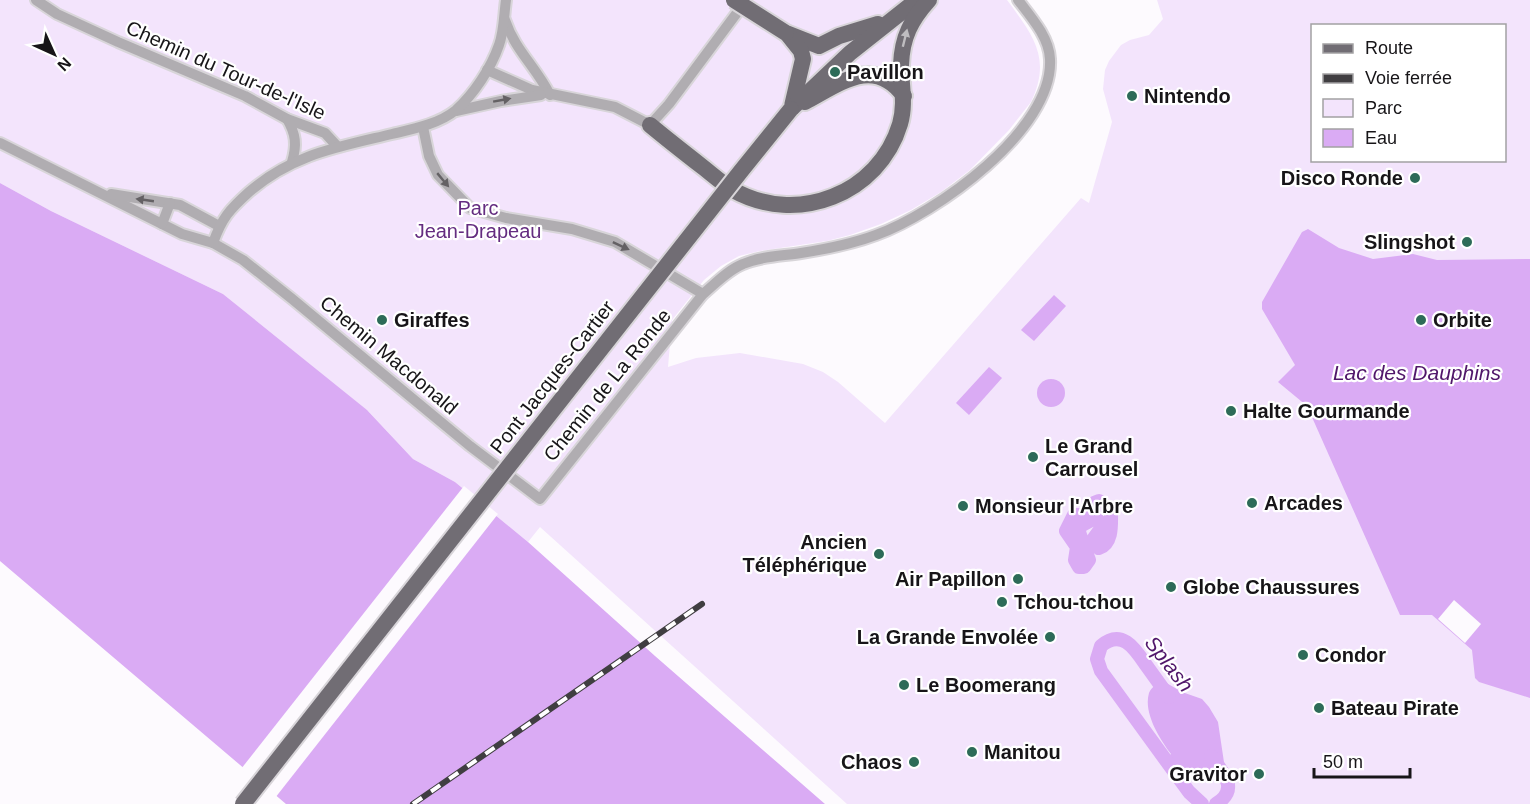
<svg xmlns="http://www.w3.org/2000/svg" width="1530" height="804" font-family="Arial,sans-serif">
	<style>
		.green { fill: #f3e4fc; fill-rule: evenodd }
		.water { fill: #daabf4 }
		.pier { fill: #fdfafe }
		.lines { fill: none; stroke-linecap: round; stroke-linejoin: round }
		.canal { stroke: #daabf4; stroke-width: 14 }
		.street-casing { stroke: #d8d5d9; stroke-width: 14 }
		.primary-casing { stroke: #d8d5d9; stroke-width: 20 }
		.street { stroke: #b0adb1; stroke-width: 10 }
		.primary { stroke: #716d74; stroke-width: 16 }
		.rail-casing { stroke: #403e41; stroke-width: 6 }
		.rail { stroke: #fff; stroke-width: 4; stroke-dasharray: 11; stroke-linecap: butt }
		.primary-bridge-casing { stroke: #d8d5d9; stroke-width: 20; stroke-linecap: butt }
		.primary-bridge { stroke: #716d74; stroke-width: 16 }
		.oneway { fill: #bfbdc0 }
		.oneway2 { fill: #646164 }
		.poi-dot { fill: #2d6b58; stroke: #fff; stroke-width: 2 }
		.labels { text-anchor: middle; stroke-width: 4.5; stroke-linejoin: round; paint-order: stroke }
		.street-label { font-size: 20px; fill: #171518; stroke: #fff }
		.poi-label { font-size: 20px; font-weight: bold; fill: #171518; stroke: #fff; text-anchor: start }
		.park-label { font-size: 20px; fill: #642c80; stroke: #fff }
		.water-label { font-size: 21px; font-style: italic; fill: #50166a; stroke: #fff }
	</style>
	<rect width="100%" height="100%" fill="#fdfafe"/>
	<path class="green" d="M0 0H1007C1033 35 1052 58 1031 102L1009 130 970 170 941 192 911 210 881 224 850 235 827 241 760 251 739 256 721 266 704 280 672 320 668 367 696 358 740 353 803 364 823 372 838 382 885 423 1081 198 1089 203 1112 122 1103 89 1105 70 1109 61 1121 45 1130 40 1149 35 1163 19 1157 0H1530V804H847L540 527 528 542 455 482 413 459 369 412 223 294 51 211 0 183ZM1312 26H1504V160H1312Z"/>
	<g class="water">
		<polygon points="0,183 51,211 223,294 367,410 413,459 455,482 528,542 655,656 825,804 286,804 0,561"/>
		<polygon points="1308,229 1339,248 1373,259 1413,254 1437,260 1530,259 1530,698 1479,682 1475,678 1472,650 1432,615 1400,615 1307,406 1278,382 1295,365 1262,309 1262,302 1302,232"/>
		<polygon points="1054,295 1066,306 1034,341 1021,330"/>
		<polygon points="989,367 1002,378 969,415 956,403"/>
		<circle cx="1051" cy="393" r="14"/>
		<path d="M1163 681 1182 692 1202 699 1209 707 1218 722 1225 769 1218 774 1196 770H1180L1169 756 1171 754C1160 739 1143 713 1149 693 1151 687 1158 684 1163 681Z"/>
	</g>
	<g class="pier">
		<polygon points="464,486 498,514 275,798 241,769"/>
		<polygon points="1454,600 1481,624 1465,643 1438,619"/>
	</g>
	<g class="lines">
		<g class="canal">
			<path d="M1099 501 1111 511C1111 524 1113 543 1099 548L1095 542 1094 538 1102 527 1098 520 1093 519 1080 526 1079 532 1089 560 1084 567H1079L1075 560 1077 547 1066 531 1074 515H1086L1094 503Z"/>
			<path d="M1169 697C1161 686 1154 676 1146 665 1135 649 1122 628 1101 646L1097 659 1101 671 1189 792 1202 804"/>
			<path d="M1211 756C1223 773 1240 789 1216 804"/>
		</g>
		<defs>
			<g id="street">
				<polyline points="36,0 57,14 118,42 245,96 287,119 325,133 337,146"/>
				<path d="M505 20C515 50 536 67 550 95"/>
				<polyline points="487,70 532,90 615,107 650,125 669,104 745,2"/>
				<polyline points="456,111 501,101 541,95"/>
				<path d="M287 119C296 134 297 145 292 162"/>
				<polyline points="423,127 429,156 438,175 470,208 506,218 572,229 615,242 703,294"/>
				<path d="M0 143 182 234 213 243 243 260 291 298 470 446 540 499 703 294C716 283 728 270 743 264 761 256 782 256 801 253 827 249 852 244 876 235 935 214 1054 130 1050 59 1049 37 1031 17 1018 0"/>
				<polyline points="111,194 180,205 219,226"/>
				<polyline points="162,224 170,203"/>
				<path d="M213 243C222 218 229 210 249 192 293 154 338 147 392 134 413 129 439 124 456 110 474 94 491 68 499 45 504 32 504 14 506 0"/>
			</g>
			<g id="primary">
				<polyline points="786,33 819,46 839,36 878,24"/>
				<polyline points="789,36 801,51 803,59 792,106"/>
				<path d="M805 102C839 84 874 55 904 96"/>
				<polyline points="791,109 850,53 917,0"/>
				<path d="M650 125C668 140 686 154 704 168 714 176 723 184 733 190 797 226 879 194 900 124 906 104 901 85 901 65 902 37 911 20 929 0"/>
			</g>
		</defs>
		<use href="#street" class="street-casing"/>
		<use href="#primary" class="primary-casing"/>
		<use href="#street" class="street"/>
		<use href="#primary" class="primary"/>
		<defs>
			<polyline id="rail" points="413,804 702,604"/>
		</defs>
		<use href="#rail" class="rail-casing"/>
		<use href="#rail" class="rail"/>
		<defs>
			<g id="primary-bridge">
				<polyline points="734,0 786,33"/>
				<polyline points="243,804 741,171 791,109"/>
			</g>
		</defs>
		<use href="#primary-bridge" class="primary-bridge-casing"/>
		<use href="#primary-bridge" class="primary-bridge"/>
	</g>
	<defs><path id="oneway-solid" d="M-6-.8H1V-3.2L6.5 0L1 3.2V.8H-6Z" transform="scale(1.5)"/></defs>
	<use class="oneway" href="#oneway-solid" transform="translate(905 38) rotate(-76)"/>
	<g class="oneway2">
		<use href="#oneway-solid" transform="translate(502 100) rotate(-10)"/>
		<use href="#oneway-solid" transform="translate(443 180) rotate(50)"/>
		<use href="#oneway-solid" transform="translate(145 200) rotate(-172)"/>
		<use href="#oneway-solid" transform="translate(621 246) rotate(25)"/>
	</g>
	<g class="poi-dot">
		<circle cx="835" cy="72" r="6"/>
		<circle cx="1132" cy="96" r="6"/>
		<circle cx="1415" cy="178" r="6"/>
		<circle cx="1467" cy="242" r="6"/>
		<circle cx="382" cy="320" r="6"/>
		<circle cx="1421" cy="320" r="6"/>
		<circle cx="1231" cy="411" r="6"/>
		<circle cx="1033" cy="457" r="6"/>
		<circle cx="1252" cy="503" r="6"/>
		<circle cx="963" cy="506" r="6"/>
		<circle cx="879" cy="554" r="6"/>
		<circle cx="1018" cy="579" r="6"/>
		<circle cx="1171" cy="587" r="6"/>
		<circle cx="1002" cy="602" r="6"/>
		<circle cx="1050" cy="637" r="6"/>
		<circle cx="1303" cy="655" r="6"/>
		<circle cx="904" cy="685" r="6"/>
		<circle cx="1319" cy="708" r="6"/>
		<circle cx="972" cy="752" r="6"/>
		<circle cx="914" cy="762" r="6"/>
		<circle cx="1259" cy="774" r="6"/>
	</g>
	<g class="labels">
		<g class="street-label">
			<text transform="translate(226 70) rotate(24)" y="7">Chemin du Tour-de-l'Isle</text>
			<text transform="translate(389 355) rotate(40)" y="7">Chemin Macdonald</text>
			<text transform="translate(552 377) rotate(-52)" y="7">Pont Jacques-Cartier</text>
			<text transform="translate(607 385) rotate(-51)" y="7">Chemin de La Ronde</text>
		</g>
		<g class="poi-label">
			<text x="847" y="79">Pavillon</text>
			<text x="1144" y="103">Nintendo</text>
			<text x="1403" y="185" text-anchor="end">Disco Ronde</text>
			<text x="1455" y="249" text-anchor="end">Slingshot</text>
			<text x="394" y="327">Giraffes</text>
			<text x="1433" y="327">Orbite</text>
			<text x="1243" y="418">Halte Gourmande</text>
			<text x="1045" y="453">Le Grand<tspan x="1045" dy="23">Carrousel</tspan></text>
			<text x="1264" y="510">Arcades</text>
			<text x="975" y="513">Monsieur l'Arbre</text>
			<text x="867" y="549" text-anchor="end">Ancien<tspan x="867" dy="23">Téléphérique</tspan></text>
			<text x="1006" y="586" text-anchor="end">Air Papillon</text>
			<text x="1183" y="594">Globe Chaussures</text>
			<text x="1014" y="609">Tchou-tchou</text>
			<text x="1038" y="644" text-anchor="end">La Grande Envolée</text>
			<text x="1315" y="662">Condor</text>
			<text x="916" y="692">Le Boomerang</text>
			<text x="1331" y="715">Bateau Pirate</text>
			<text x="984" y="759">Manitou</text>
			<text x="902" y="769" text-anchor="end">Chaos</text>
			<text x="1247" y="781" text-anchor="end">Gravitor</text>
		</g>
		<g class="park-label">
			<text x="478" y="215">Parc<tspan x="478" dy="23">Jean-Drapeau</tspan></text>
		</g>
		<g class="water-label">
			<text x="1417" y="380">Lac des Dauphins</text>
			<text transform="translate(1169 664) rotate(52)" y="7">Splash</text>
		</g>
	</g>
	<rect x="1311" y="24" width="195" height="138" fill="#ffffff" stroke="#a2a1a3" stroke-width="1.5"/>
	<rect x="1323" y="44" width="30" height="9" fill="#716d74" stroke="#a2a1a3" stroke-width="1.5"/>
	<text x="1365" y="54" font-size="18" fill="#171518">Route</text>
	<rect x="1323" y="74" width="30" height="9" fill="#403e41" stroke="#a2a1a3" stroke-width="1.5"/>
	<text x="1365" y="84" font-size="18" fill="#171518">Voie ferrée</text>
	<rect x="1323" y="99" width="30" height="18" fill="#f3e4fc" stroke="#a2a1a3" stroke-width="1.5"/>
	<text x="1365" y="114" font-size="18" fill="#171518">Parc</text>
	<rect x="1323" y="129" width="30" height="18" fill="#daabf4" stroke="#a2a1a3" stroke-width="1.5"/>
	<text x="1365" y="144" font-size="18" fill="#171518">Eau</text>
	<g transform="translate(54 54) rotate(135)" stroke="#ffffff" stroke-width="4.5" paint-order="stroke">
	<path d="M0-4.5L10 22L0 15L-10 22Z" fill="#171518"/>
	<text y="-9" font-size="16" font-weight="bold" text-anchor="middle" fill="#171518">N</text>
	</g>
	<path d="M1314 768v9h96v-9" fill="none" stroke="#171518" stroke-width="3"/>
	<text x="1323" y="768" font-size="18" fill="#171518" stroke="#ffffff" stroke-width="4.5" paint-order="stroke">50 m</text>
</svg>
